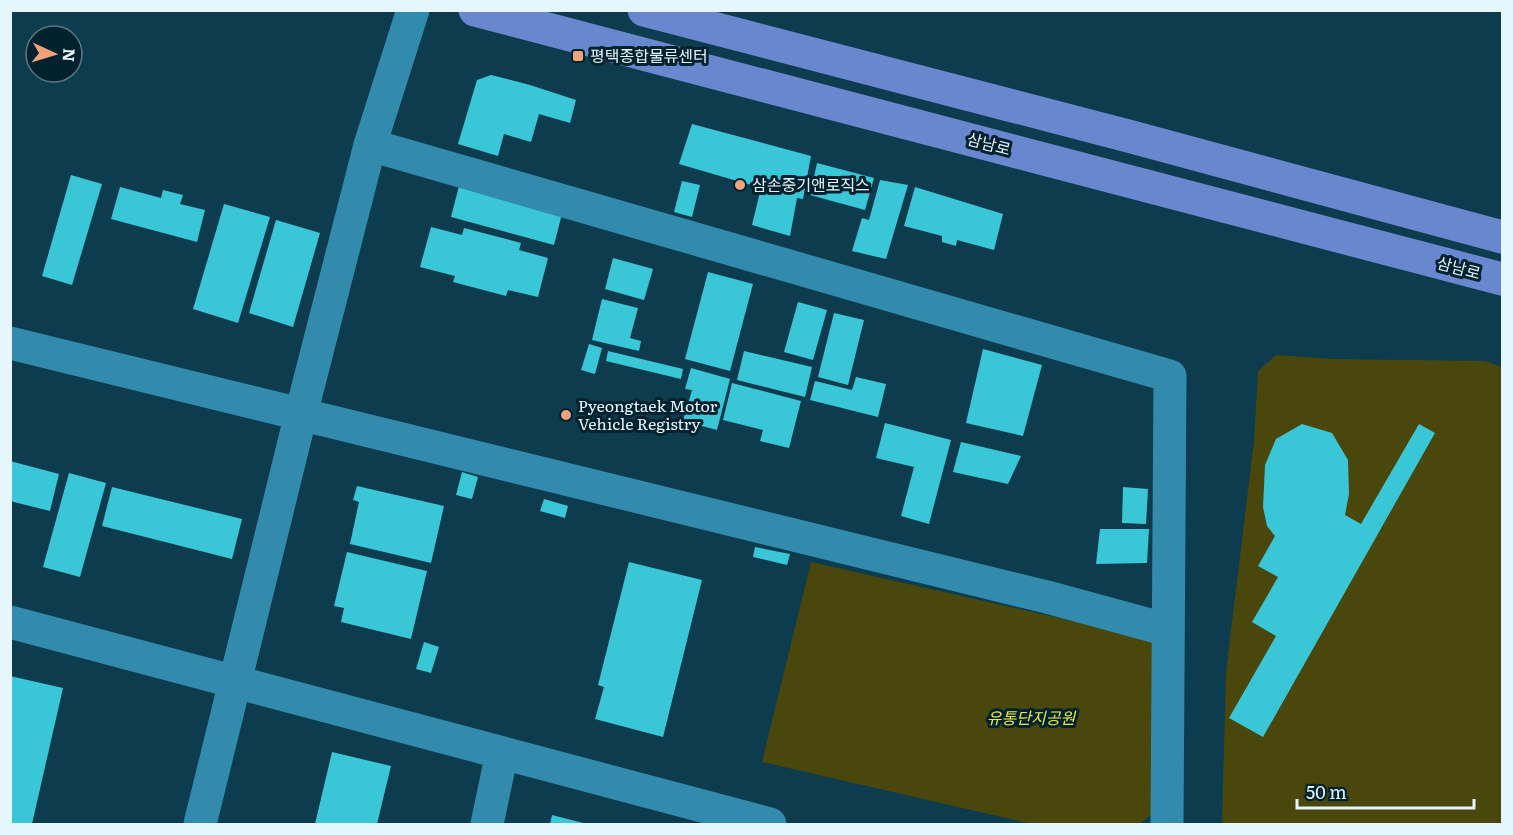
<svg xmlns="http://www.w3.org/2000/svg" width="1513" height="835" font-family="Literata,'Noto Sans KR',serif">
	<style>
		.green { fill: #49470c }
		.building { fill: #39c7d8 }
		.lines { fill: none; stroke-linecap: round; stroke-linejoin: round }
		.minor { stroke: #328bac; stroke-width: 33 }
		.major { stroke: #6987ce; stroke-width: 33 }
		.poi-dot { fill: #f1a27b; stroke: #00222f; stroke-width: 2 }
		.labels { text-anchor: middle; stroke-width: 6; stroke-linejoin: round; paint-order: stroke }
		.poi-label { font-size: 16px; fill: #e6f6fd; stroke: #00222f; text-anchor: start }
		.street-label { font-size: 16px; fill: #e6f6fd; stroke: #00222f }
		.park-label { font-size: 16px; font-style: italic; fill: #eee63b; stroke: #00222f }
	</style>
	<rect width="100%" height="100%" fill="#0c3c4e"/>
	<g class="green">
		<polygon points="1276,355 1335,359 1485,361 1502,367 1502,824 1222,824 1226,672 1254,441 1258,371"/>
		<polygon points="811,562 1152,639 1153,814 1139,824 1032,824 762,762"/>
	</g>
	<g class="building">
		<polygon points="491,75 530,85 576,100 570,123 539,114 531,142 504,134 498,156 458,144 477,80"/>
		<polygon points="692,124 811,156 803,199 797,198 790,236 752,225 761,188 679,164"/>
		<polygon points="817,163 874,178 865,210 810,195"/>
		<polygon points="71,175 102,184 72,285 42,276"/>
		<polygon points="880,180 908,185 886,259 852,251 862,218 869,220"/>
		<polygon points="682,181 700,185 692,217 674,212"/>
		<polygon points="459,186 562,214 554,245 451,217"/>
		<polygon points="120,187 161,198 163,190 183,195 180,204 205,210 197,242 111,219"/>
		<polygon points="915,187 1003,214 994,250 957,240 956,246 942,242 942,236 904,226"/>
		<polygon points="224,204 270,217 238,323 193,309"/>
		<polygon points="276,220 320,233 293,327 249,313"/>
		<polygon points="431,227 462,235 464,228 521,243 519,250 548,258 538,297 508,290 506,296 453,282 455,276 420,267"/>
		<polygon points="613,258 653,269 644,300 605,289"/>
		<polygon points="708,272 753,284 730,371 685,359"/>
		<polygon points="602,299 638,308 630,338 641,341 639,351 592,340"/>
		<polygon points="798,302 827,310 813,360 784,352"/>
		<polygon points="834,313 864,320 848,385 818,377"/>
		<polygon points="589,344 602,348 595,374 581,370"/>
		<polygon points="983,349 1042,365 1023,436 966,423"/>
		<polygon points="608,351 683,369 681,379 606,361"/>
		<polygon points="744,351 812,367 805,397 737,380"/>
		<polygon points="691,368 730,379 717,430 683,421 692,390 685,389"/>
		<polygon points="856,377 886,384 878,417 810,400 815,381 852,390"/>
		<polygon points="732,383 801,401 789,448 760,441 763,430 723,420"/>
		<polygon points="885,423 951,440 929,524 901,516 914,467 876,458"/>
		<polygon points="1302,424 1332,433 1348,460 1349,494 1345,515 1361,524 1419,424 1435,433 1263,737 1229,718 1276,636 1252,622 1278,577 1258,566 1275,536 1267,526 1263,507 1265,465 1276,439"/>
		<polygon points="961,442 1021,456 1008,484 953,472"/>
		<polygon points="10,461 59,474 50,511 10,501"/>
		<polygon points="462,472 478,477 472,499 456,495"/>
		<polygon points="69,473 106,483 80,577 43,567"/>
		<polygon points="357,486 444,506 431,563 350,544 359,502 353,500"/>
		<polygon points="112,487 242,519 232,559 102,526"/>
		<polygon points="1123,487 1148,489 1146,524 1122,523"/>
		<polygon points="544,499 568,506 565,518 540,511"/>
		<polygon points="1100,529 1149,529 1147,563 1096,564"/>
		<polygon points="755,547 790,554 787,565 753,557"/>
		<polygon points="347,552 427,571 411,639 341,622 344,608 334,606"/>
		<polygon points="629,562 702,580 663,737 595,719 604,687 598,685"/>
		<polygon points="424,642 439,647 431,673 416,669"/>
		<polygon points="10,676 63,688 32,824 10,824"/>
		<polygon points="332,752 391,766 377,824 315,824"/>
		<polygon points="552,815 587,824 550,824"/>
	</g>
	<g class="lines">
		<g class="minor">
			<polyline points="370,145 1170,376 1167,824"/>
			<polyline points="10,343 1047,597 1168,630"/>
			<polyline points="10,622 770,824"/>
			<polyline points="200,824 301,414 370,145 413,10"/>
			<polyline points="487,824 502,753"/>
		</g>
		<g class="major">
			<polyline points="475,10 1502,279"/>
			<polyline points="644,10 1132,137 1502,237"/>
		</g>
	</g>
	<g class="poi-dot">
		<rect x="572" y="50" width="12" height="12" rx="3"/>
		<circle cx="740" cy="185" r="6"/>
		<circle cx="566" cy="415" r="6"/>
	</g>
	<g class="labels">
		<g class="poi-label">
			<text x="590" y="62">평택종합물류센터</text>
			<text x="752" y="191">삼손중기앤로직스</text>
			<text x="578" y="412">Pyeongtaek Motor<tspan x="578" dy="18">Vehicle Registry</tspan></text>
		</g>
		<g class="street-label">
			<text transform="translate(989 144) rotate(15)" y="6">삼남로</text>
			<text transform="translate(1459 268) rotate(15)" y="6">삼남로</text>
		</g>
		<g class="park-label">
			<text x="1031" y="724">유통단지공원</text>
		</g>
	</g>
	<rect width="1513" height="835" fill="none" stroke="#e6f6fd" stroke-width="24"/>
	<g transform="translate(54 54) rotate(94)"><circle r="28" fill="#00222f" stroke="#5c7781" stroke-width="1.5"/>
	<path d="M0-4.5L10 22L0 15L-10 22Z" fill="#f1a27b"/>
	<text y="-9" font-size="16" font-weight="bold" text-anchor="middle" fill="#e6f6fd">N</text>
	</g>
	<path d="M1297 799v9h177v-9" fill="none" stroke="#e6f6fd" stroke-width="3"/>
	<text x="1306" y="799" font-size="18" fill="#e6f6fd" stroke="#00222f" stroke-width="4.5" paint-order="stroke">50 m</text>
</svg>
